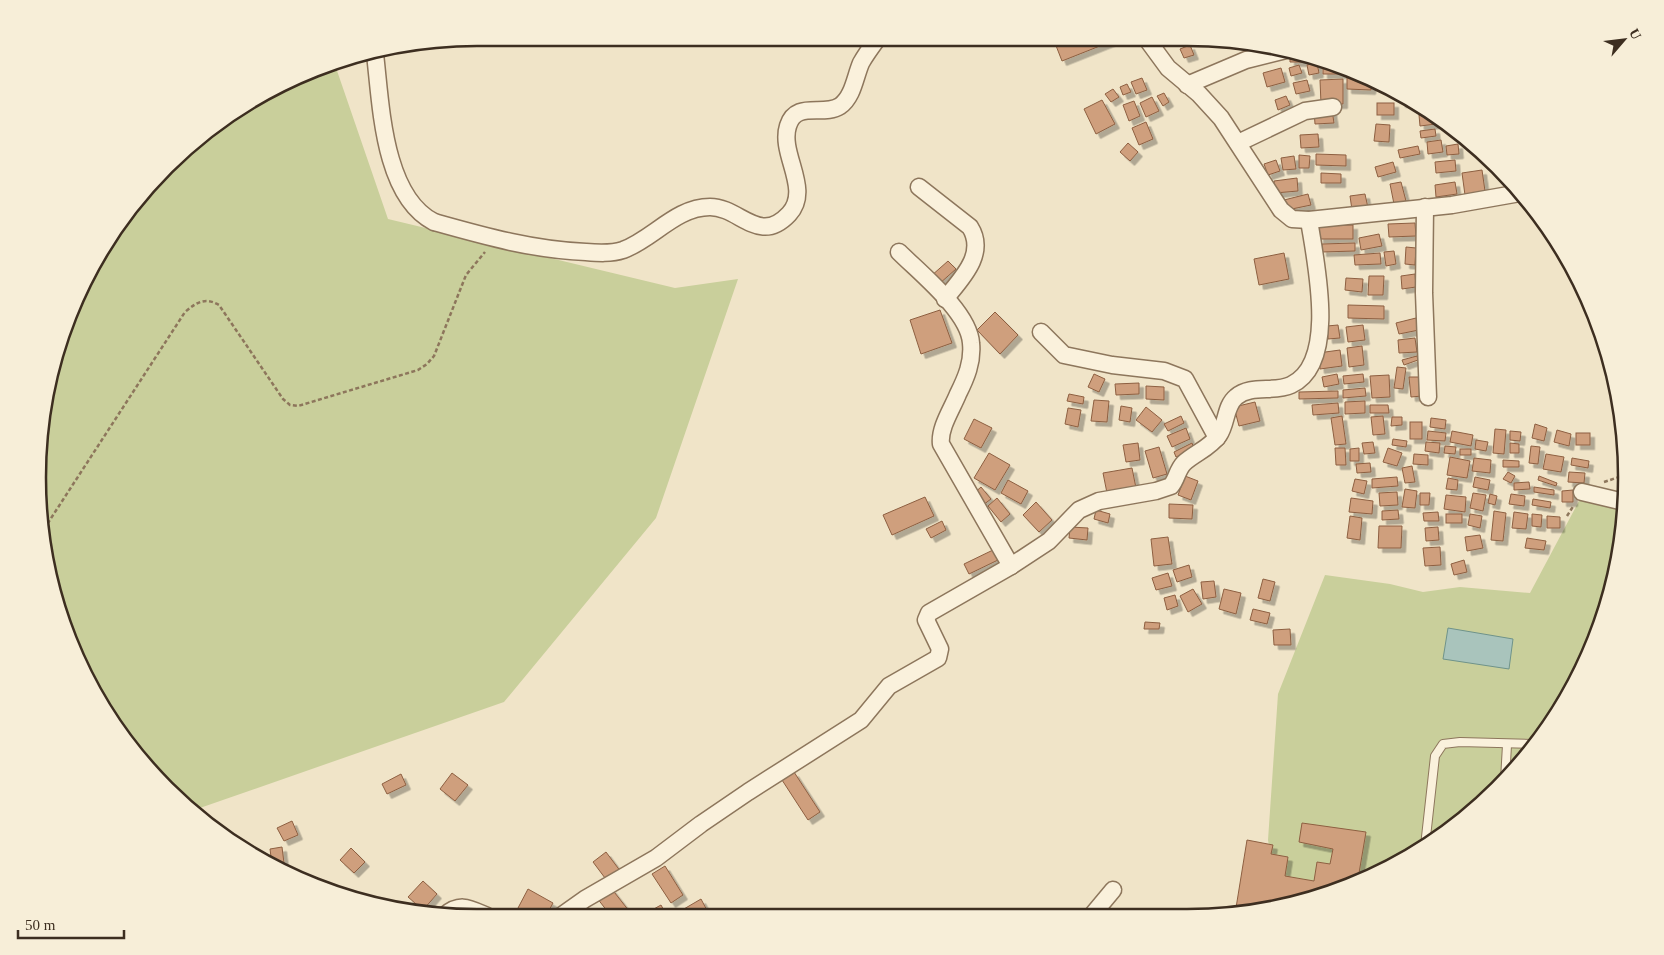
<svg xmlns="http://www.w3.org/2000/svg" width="1664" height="955" font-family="Georgia,serif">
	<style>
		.green { fill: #c9cf9b }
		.water { fill: #a9c4bc; stroke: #6f938a }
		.building { fill: #cf9f7d; stroke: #8d5f41; filter: url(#shadow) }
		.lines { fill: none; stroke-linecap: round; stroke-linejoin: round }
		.lane-casing { stroke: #8d765c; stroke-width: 10 }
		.street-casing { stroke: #8d765c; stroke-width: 19 }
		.path { stroke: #8d765c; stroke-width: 2.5; stroke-dasharray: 4 2.5; stroke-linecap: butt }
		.lane { stroke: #faf1dc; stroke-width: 8 }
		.street { stroke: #faf1dc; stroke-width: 16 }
		.rim { fill: none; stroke: #3d2e20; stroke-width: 2.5 }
	</style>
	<defs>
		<filter id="shadow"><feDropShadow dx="4.5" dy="4.5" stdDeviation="0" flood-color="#0004"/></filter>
	</defs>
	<rect width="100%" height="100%" fill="#f0e4c8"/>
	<g class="green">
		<polygon points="334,62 388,219 675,288 738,279 656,518 504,702 197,809 147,767 71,646 38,506 46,429 51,419 54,361 112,233 210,128"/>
		<polygon points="1588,494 1624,504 1623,535 1603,619 1567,698 1498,788 1431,844 1328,894 1279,906 1268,840 1278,694 1325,575 1390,584 1423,592 1460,587 1530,593 1579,501"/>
	</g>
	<polygon class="water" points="1448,628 1513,639 1509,669 1443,659"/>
	<g class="building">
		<polygon points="1053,38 1120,38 1062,61"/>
		<polygon points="1190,45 1194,55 1184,58 1180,49"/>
		<polygon points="1290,51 1309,56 1309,62 1290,62"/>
		<polygon points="1317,63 1319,73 1309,75 1307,65"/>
		<polygon points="1323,64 1343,70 1343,74 1323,74"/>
		<polygon points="1299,65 1302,73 1291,76 1289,68"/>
		<polygon points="1281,68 1285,82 1267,87 1263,73"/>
		<polygon points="1347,72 1372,82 1371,90 1347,89"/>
		<polygon points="1142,78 1147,90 1136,94 1131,82"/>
		<polygon points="1343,79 1343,104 1321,104 1320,80"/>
		<polygon points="1307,80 1310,91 1296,94 1293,83"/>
		<polygon points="1127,84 1131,92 1123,95 1120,87"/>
		<polygon points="1113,89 1119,97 1111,102 1105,94"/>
		<polygon points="1164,93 1169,102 1163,106 1157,96"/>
		<polygon points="1400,94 1407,97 1415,102 1401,103"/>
		<polygon points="1286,96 1290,105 1278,110 1275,100"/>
		<polygon points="1152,97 1159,111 1146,117 1140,103"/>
		<polygon points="1102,100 1115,124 1096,134 1084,109"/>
		<polygon points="1134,101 1140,116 1129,121 1123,105"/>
		<rect x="1377" y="103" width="17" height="12"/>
		<polygon points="1332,110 1334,123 1315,124 1314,111"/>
		<polygon points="1431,114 1435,117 1436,124 1420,126 1419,115"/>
		<polygon points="1146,122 1153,139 1139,145 1132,128"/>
		<polygon points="1376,124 1390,125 1389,142 1374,141"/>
		<polygon points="1435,129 1436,136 1421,138 1420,131"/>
		<polygon points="1318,134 1319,147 1301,148 1300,135"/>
		<polygon points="1441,140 1443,152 1428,154 1427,142"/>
		<polygon points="1128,143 1138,152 1130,161 1120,152"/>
		<polygon points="1458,144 1459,154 1447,155 1446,146"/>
		<polygon points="1418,146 1420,154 1400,158 1398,150"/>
		<polygon points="1316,154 1346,155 1346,166 1316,165"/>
		<polygon points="1299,155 1310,156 1309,168 1299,168"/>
		<polygon points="1294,156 1296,169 1283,170 1281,158"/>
		<polygon points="1276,160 1280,171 1268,175 1264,164"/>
		<polygon points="1455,160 1456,171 1436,173 1435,162"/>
		<polygon points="1393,162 1396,172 1378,177 1375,167"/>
		<polygon points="1482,170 1485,191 1465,195 1462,173"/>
		<polygon points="1321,173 1341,174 1341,183 1321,183"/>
		<polygon points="1297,178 1298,191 1275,193 1274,181"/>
		<polygon points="1401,182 1406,201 1394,204 1390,184"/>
		<polygon points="1455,182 1457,194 1436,197 1435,185"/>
		<polygon points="1308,194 1311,205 1287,210 1284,200"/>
		<polygon points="1365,194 1368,208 1352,210 1350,196"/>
		<polygon points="1415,223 1416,236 1389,237 1388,224"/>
		<rect x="1319" y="225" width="34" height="14"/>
		<polygon points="1379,234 1382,246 1361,250 1359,238"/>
		<polygon points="1355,243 1355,251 1322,252 1322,244"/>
		<polygon points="1406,247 1416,248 1415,265 1405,264"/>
		<polygon points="1394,251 1396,264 1386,266 1384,252"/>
		<polygon points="1284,253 1289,279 1259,285 1254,259"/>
		<polygon points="1380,253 1381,264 1355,265 1354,255"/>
		<polygon points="948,261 956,269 939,284 931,276"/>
		<polygon points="1415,274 1416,287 1402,289 1401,276"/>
		<polygon points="1369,276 1384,276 1383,295 1368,295"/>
		<polygon points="1346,278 1363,279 1362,292 1345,290"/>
		<polygon points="1348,305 1384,306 1384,319 1348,318"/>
		<polygon points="940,310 952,343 921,354 910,320"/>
		<polygon points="995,312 1018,335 1000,354 977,330"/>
		<polygon points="1416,318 1419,330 1399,334 1396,323"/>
		<polygon points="1338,325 1340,338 1328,339 1327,326"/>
		<polygon points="1363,325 1365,340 1348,342 1346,327"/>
		<polygon points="1415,338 1417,352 1399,353 1398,340"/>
		<polygon points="1362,346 1364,365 1349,367 1347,348"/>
		<polygon points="1340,350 1342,366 1320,369 1318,353"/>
		<polygon points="1417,356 1418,360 1404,365 1402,360"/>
		<polygon points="1397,367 1406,368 1403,389 1394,388"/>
		<polygon points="1094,374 1105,379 1099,392 1088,387"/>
		<polygon points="1337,374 1339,384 1324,387 1322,377"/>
		<polygon points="1363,374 1364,382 1344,384 1343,376"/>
		<polygon points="1389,375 1390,397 1372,398 1370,376"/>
		<polygon points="1409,377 1420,377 1422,396 1411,397"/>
		<polygon points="1139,383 1139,394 1116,395 1115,384"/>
		<polygon points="1146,386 1164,387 1164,400 1146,399"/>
		<polygon points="1365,388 1366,396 1343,398 1343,390"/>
		<polygon points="1338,391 1338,398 1299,399 1299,392"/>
		<polygon points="1069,394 1084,397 1083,404 1067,401"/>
		<polygon points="1094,400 1109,401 1107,422 1091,421"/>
		<polygon points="1365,401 1365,413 1345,414 1345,402"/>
		<polygon points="1255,402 1260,421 1239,426 1234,407"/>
		<polygon points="1338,403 1339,413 1313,415 1312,405"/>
		<polygon points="1370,405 1388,405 1389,413 1370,413"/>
		<polygon points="1121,406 1132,408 1130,422 1119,420"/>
		<polygon points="1146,407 1162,420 1152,432 1136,420"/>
		<polygon points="1068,408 1081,410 1078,427 1065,424"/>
		<polygon points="1181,416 1184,423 1168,431 1164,424"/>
		<polygon points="1342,416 1346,444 1335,445 1331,418"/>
		<polygon points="1383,416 1385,434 1373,435 1371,417"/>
		<polygon points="1392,417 1402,417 1402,425 1391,426"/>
		<polygon points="1431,418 1446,420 1445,429 1430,427"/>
		<polygon points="974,419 992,428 981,448 964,439"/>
		<rect x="1410" y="422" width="12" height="17"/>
		<polygon points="1535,424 1547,428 1544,441 1532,438"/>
		<polygon points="1186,428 1190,439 1172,447 1167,436"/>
		<polygon points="1495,429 1506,430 1504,454 1493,453"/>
		<polygon points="1557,430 1571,434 1569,446 1554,442"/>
		<polygon points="1428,431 1446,433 1445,441 1427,440"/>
		<polygon points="1452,431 1473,435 1471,446 1450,442"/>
		<polygon points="1510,431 1521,432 1520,441 1510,440"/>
		<rect x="1576" y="433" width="14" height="12"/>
		<polygon points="1393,439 1407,441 1406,447 1392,445"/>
		<polygon points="1476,440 1488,442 1486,451 1475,449"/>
		<polygon points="1373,442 1375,453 1364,454 1362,443"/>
		<polygon points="1426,442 1440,443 1439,453 1425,451"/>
		<polygon points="1138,443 1140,460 1126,462 1123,445"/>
		<polygon points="1192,443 1194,449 1176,457 1174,452"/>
		<polygon points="1510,443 1519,444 1519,453 1510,453"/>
		<polygon points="1445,446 1456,447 1455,454 1444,453"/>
		<polygon points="1531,446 1540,447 1538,464 1529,463"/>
		<polygon points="1159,447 1167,474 1153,478 1145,451"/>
		<polygon points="1335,448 1345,448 1346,465 1336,465"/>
		<polygon points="1359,448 1359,461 1350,461 1350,449"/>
		<polygon points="1388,448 1402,453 1397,466 1383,462"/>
		<rect x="1460" y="449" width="11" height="6"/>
		<polygon points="989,453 1010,465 995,490 974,478"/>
		<polygon points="1414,454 1428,455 1428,465 1413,464"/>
		<polygon points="1546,454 1564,457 1561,472 1543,469"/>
		<polygon points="1450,457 1470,461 1467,478 1447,475"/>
		<polygon points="1474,458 1491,460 1490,473 1472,471"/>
		<polygon points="1572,458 1589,461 1588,468 1571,465"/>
		<polygon points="1503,460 1519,461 1519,467 1503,467"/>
		<polygon points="1370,463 1371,472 1357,473 1356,464"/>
		<polygon points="1412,466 1415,482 1405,483 1402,468"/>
		<polygon points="1132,468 1136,488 1107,493 1103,473"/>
		<polygon points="1508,472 1515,476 1511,483 1503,479"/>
		<polygon points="1569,472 1585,473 1584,483 1568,482"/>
		<polygon points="1185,476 1198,481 1191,500 1178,495"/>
		<polygon points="1539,476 1557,483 1556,486 1538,480"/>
		<polygon points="1397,477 1398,486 1372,488 1372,479"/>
		<polygon points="1475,477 1490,480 1488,490 1473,487"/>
		<polygon points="1448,478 1458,480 1457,490 1446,489"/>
		<polygon points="1355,479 1367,481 1364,494 1352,491"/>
		<polygon points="1008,480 1028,491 1021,504 1001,493"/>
		<polygon points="1529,482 1530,489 1514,490 1514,483"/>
		<polygon points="981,487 991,499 983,505 973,494"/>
		<polygon points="1534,487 1554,490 1554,495 1534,492"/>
		<polygon points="1405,489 1417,491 1415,508 1402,507"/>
		<polygon points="1573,490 1573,502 1562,502 1562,491"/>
		<polygon points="1397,492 1398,505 1380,506 1379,493"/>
		<polygon points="1420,493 1430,493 1429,505 1420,505"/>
		<polygon points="1473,493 1486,495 1483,511 1470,508"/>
		<polygon points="1490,494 1497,496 1495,505 1488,503"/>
		<polygon points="1511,494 1525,496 1524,506 1509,504"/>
		<polygon points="1446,495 1466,497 1465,512 1444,509"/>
		<polygon points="925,497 934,516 892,535 883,515"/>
		<polygon points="997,498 1010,514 1001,522 988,506"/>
		<polygon points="1351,498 1373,501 1372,514 1349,512"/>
		<polygon points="1533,499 1551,502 1550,508 1532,505"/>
		<polygon points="1036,502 1052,520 1039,532 1023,515"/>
		<polygon points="1169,504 1193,505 1192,519 1169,518"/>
		<polygon points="1096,510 1110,514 1108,523 1094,519"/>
		<polygon points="1398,510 1399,519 1382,520 1382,511"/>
		<polygon points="1494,511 1506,513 1503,541 1491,540"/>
		<polygon points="1438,512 1439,521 1424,521 1423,513"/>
		<polygon points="1514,512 1528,514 1526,529 1512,528"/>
		<rect x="1446" y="514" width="16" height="9"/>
		<polygon points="1470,514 1482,516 1480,528 1468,525"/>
		<polygon points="1532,514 1542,515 1541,527 1532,526"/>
		<polygon points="1350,516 1362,518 1360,540 1347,538"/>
		<polygon points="1547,516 1560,517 1560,528 1547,528"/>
		<polygon points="942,521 946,530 931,538 926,529"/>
		<polygon points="1379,526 1402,526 1401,548 1378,548"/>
		<polygon points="1070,527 1088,528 1087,540 1069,538"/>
		<polygon points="1438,527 1439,540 1426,541 1425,528"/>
		<polygon points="1480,535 1483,548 1467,551 1465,537"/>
		<polygon points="1168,537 1172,564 1154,566 1151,539"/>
		<polygon points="1527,538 1546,541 1544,550 1525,548"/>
		<polygon points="1440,547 1441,565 1425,566 1423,548"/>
		<polygon points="993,550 998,560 969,574 964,564"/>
		<polygon points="1464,560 1467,572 1454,575 1451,564"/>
		<polygon points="1189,565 1192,577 1177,582 1173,570"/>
		<polygon points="1168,573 1172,586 1156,590 1152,578"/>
		<polygon points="1263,579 1275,582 1270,601 1258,598"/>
		<polygon points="1214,581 1216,597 1203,599 1201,582"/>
		<polygon points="1193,589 1202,604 1188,612 1180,596"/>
		<polygon points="1224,589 1241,593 1236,614 1219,609"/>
		<polygon points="1175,595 1178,606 1167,610 1164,598"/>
		<polygon points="1253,609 1270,613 1267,624 1250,620"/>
		<polygon points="1145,622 1160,623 1159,629 1144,629"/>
		<polygon points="1290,629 1291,645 1274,645 1273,630"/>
		<polygon points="794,772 820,812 808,820 782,780"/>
		<polygon points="452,773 468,785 455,801 440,789"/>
		<polygon points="401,774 406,785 387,794 382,784"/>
		<polygon points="292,821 298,835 284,841 277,828"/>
		<polygon points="1302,823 1366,832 1358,879 1328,894 1244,914 1235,914 1247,840 1273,845 1271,854 1288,857 1285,876 1314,881 1317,862 1330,864 1333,849 1299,842"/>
		<polygon points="282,847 284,863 272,865 270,849"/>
		<polygon points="351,848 365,862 354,873 340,860"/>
		<polygon points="606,852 621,872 608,882 593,862"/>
		<polygon points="665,866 683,895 671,903 652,874"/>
		<polygon points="423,881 437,894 423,910 408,897"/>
		<polygon points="611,888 633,916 611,916 597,898"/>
		<polygon points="528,889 553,903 546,916 534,916 518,908"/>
		<polygon points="701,899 710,916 679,916 677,913"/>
		<polygon points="661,905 667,916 644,916 643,915"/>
	</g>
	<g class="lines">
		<defs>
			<g id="lane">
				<polyline points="1505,780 1507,745"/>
				<polyline points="1425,846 1435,756 1443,744 1460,742 1532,744"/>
			</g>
			<g id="street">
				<polyline points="1146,38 1168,68 1199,94 1221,118 1281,210 1292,219 1309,220 1452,205 1520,193"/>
				<path d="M375 54C381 104 383 196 434 222 484 236 533 250 586 252 598 253 611 254 623 250 653 239 676 207 710 207 740 207 759 246 789 214 812 189 779 154 788 126 796 100 823 117 840 106 853 97 855 77 861 63 866 54 872 46 878 38"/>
				<polyline points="1187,85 1246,60 1286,50"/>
				<polyline points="1238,143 1305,111 1333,107"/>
				<path d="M919 187 970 227C987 254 961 279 945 299"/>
				<polyline points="1425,207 1424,293 1428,397"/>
				<path d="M899 252C920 273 969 312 971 343 973 362 966 378 958 394 952 409 939 428 941 444L1011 566"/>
				<polyline points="1041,332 1064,355 1112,365 1164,371 1185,379 1217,438"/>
				<polyline points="1582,492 1624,502"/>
				<polyline points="1093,914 1113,890"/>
				<path d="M444 916C460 902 469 908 487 916"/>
				<path d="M561 916 585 899 656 858 701 824 748 792 861 720 889 686 938 658 940 649 926 620 929 613 1011 566 1049 541 1079 510 1099 501 1156 491 1171 486C1177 479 1177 470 1184 463 1195 453 1210 448 1219 435 1227 423 1225 406 1236 397 1251 384 1274 393 1291 385 1339 363 1315 260 1309 220"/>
			</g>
		</defs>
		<use href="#lane" class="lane-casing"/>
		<use href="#street" class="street-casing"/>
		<g class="path">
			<polyline points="1604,482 1625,475"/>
			<polyline points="1567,516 1574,505"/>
			<path d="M44 529 185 312C197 302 205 297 219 305L283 399 290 405 298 406 418 370 427 364 434 356 466 275 485 252"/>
		</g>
		<use href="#lane" class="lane"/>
		<use href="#street" class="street"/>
	</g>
	<path d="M0 0H1664V955H0ZM477 46H1187A431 431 0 0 1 1618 477V478A431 431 0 0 1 1187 909H477A431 431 0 0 1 46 478V477A431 431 0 0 1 477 46Z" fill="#f7eed8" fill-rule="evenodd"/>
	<path class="rim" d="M477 46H1187A431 431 0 0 1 1618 477V478A431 431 0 0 1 1187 909H477A431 431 0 0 1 46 478V477A431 431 0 0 1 477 46Z"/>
	<g transform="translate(1624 40) rotate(62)" stroke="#f7eed8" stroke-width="4" paint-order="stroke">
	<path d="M0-4L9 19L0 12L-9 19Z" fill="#3d2e20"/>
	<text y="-8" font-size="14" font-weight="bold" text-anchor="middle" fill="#3d2e20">U</text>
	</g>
	<path d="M18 930v8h106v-8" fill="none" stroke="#3d2e20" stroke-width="2.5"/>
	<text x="25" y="930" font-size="15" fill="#3d2e20" stroke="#f7eed8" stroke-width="4" paint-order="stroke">50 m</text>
</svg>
